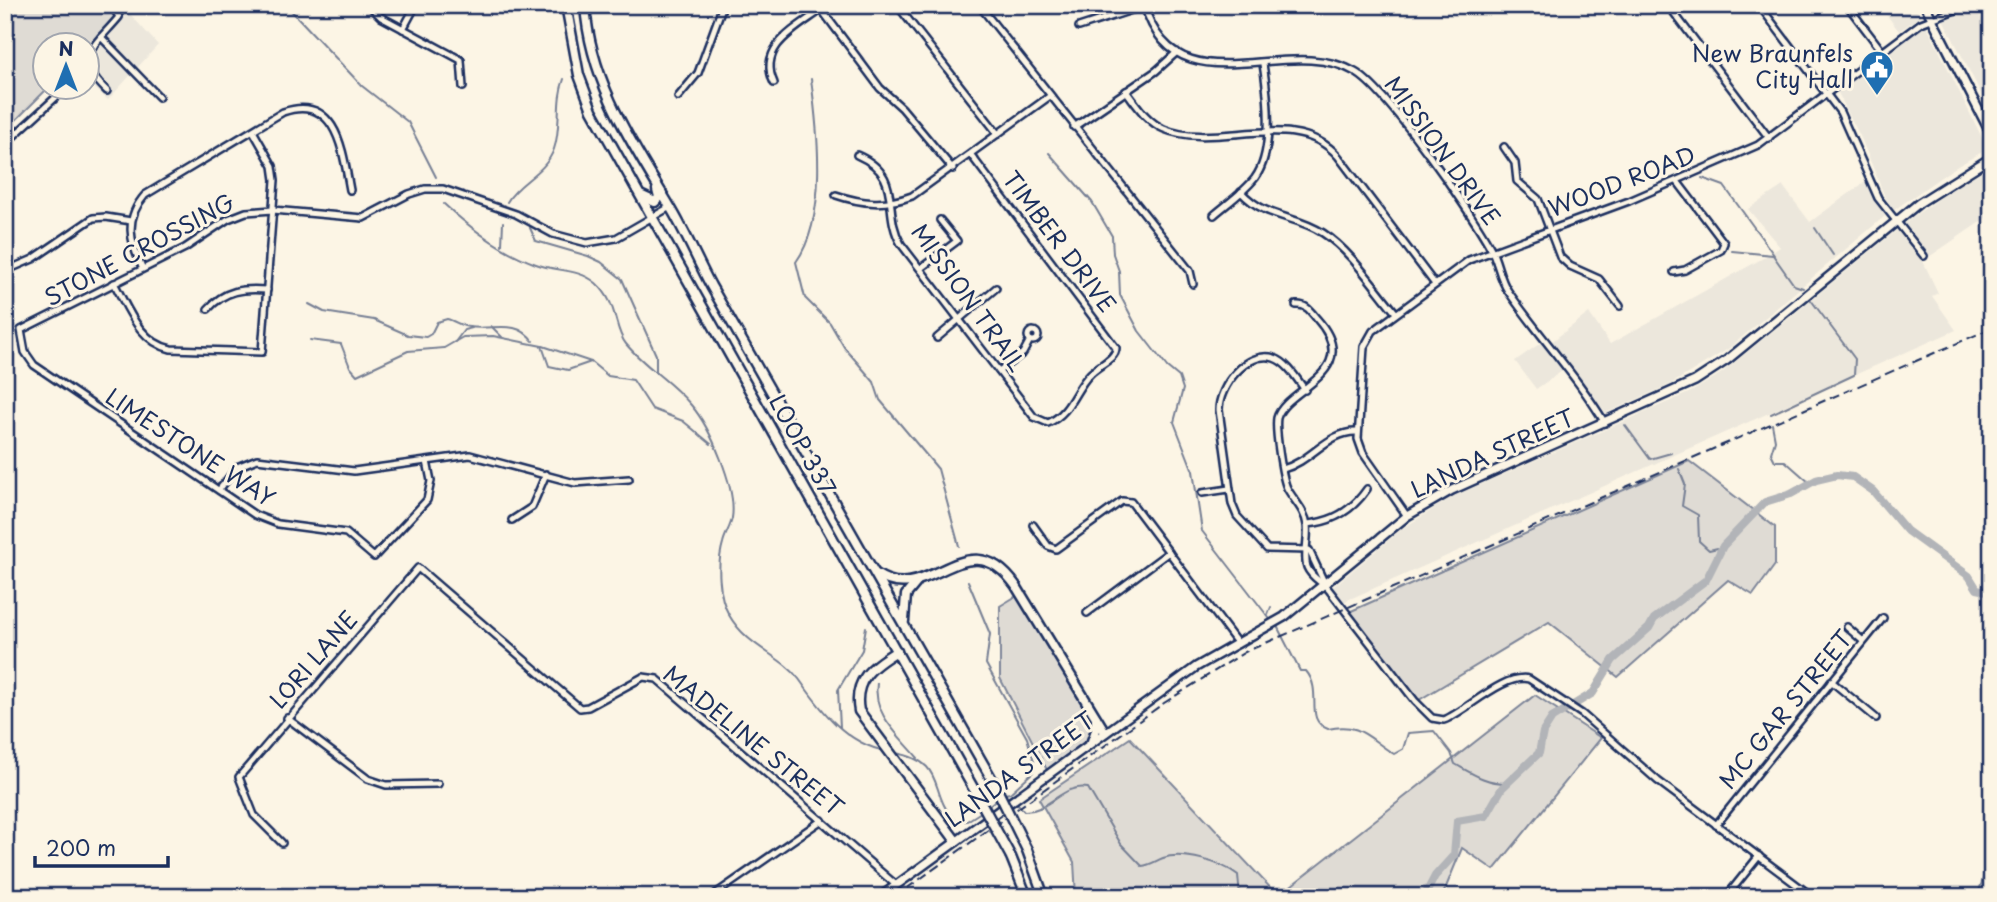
<svg xmlns="http://www.w3.org/2000/svg" width="1997" height="902" font-family="'Playpen Sans',sans-serif">
	<style>
		.built { fill: #ece7dc }
		.green { fill: #dfdbd4; stroke: #7d8599; stroke-width: 2 }
		.lines { fill: none; stroke-linecap: round; stroke-linejoin: round }
		.stream { stroke: #767f94; stroke-width: 2 }
		.river { stroke: #b2b4b8; stroke-width: 8 }
		.street-casing { stroke: #1b2f5e; stroke-width: 10 }
		.secondary-casing { stroke: #1b2f5e; stroke-width: 12 }
		.primary-casing { stroke: #1b2f5e; stroke-width: 13 }
		.street { stroke: #fcf5e5; stroke-width: 5 }
		.secondary { stroke: #fcf5e5; stroke-width: 7 }
		.primary { stroke: #fcf5e5; stroke-width: 8 }
		.rail { stroke: #1b2f5e; stroke-width: 2; stroke-dasharray: 10 5; stroke-linecap: butt }
		.primary-bridge-casing { stroke: #1b2f5e; stroke-width: 13; stroke-linecap: butt }
		.primary-bridge { stroke: #fcf5e5; stroke-width: 8 }
		.labels { text-anchor: middle; stroke-width: 6; stroke-linejoin: round; paint-order: stroke }
		.poi-label { font-size: 23px; fill: #1b2f5e; stroke: #fcf5e5; text-anchor: end }
		.street-label { font-size: 23px; fill: #1b2f5e; stroke: #fcf5e5 }
	</style>
	<rect width="100%" height="100%" fill="#fcf5e5"/>
	<filter id="ink" filterUnits="userSpaceOnUse"><feTurbulence type="fractalNoise" baseFrequency=".0143" numOctaves="2"/><feDisplacementMap in="SourceGraphic" scale="14" xChannelSelector="R" yChannelSelector="G"/><feConvolveMatrix kernelMatrix="1 2 1 2 8 2 1 2 1" color-interpolation-filters="sRGB"/></filter>
	<g filter="url(#ink)">
		<g class="built">
			<polygon points="107,5 122,5 158,45 108,100 88,82 88,47 117,17"/>
			<polygon points="1879,5 1914,5 1920,17 1899,31"/>
			<polygon points="1976,7 1992,43 1992,115 1943,19"/>
			<polygon points="1926,24 1985,144 1982,152 1951,170 1894,210 1885,197 1861,138 1837,91"/>
			<polygon points="1991,167 1992,214 1923,261 1938,293 1932,296 1956,330 1343,602 1333,587 1402,529 1452,497 1693,391 1723,372 1913,217 1959,184"/>
			<polygon points="1865,182 1885,216 1728,349 1671,384 1606,413 1567,361 1559,366 1562,371 1536,389 1515,361 1542,342 1546,346 1589,313 1610,344 1765,257 1780,247 1748,209 1783,186 1810,222"/>
		</g>
		<g class="green">
			<polygon points="5,5 106,5 117,17 88,47 46,46 46,88 48,88 5,131"/>
			<polygon points="1689,461 1775,527 1775,565 1753,595 1728,580 1618,677 1549,622 1419,700 1349,612"/>
			<polygon points="1018,595 1091,713 1095,723 1092,736 1047,770 1000,678 1000,606"/>
			<polygon points="1535,695 1601,738 1494,870 1462,848 1442,897 1076,897 1074,862 1039,799 1130,738 1278,896"/>
		</g>
		<g class="lines">
			<g class="stream">
				<polyline points="286,5 362,86 408,122 436,177"/>
				<path d="M811 79C818 131 828 218 796 262L805 298 830 323 844 347 874 382 880 400 938 469 959 546"/>
				<polyline points="1049,153 1092,202 1112,236 1113,254 1119,271 1120,295 1139,331 1167,367 1179,377 1183,389 1174,422 1193,471 1202,531 1269,618"/>
				<polyline points="1702,178 1724,186 1774,255"/>
				<path d="M507 202C519 181 545 174 554 149 562 127 555 102 564 79"/>
				<path d="M444 204C471 229 501 251 536 264 557 272 578 268 596 283 619 304 613 328 626 344 646 368 671 381 691 405 710 427 737 488 732 518 731 526 725 534 723 543 717 563 718 596 729 615 747 647 781 655 799 679 821 710 846 744 886 751"/>
				<polyline points="530,228 536,241 588,256 601,262 622,279 656,355 656,373"/>
				<polyline points="1815,228 1833,255"/>
				<polyline points="502,245 503,222"/>
				<polyline points="1732,251 1773,255 1794,285 1803,288"/>
				<path d="M309 304 324 312 374 320 408 335 426 337 431 334 437 322 447 319C455 321 461 326 469 327 493 331 516 318 533 341"/>
				<polyline points="491,326 502,337"/>
				<polyline points="310,340 341,344 350,367 357,375 408,351 444,348 463,337 493,336 542,346 549,366 568,370 591,362 608,376 633,380 652,409 683,421 711,444"/>
				<polyline points="455,342 464,330 472,328"/>
				<polyline points="543,346 591,362"/>
				<polyline points="1771,414 1854,375 1855,359 1811,300"/>
				<polyline points="1772,424 1775,440 1771,453 1775,461 1785,461 1810,483"/>
				<polyline points="1625,425 1650,459 1671,453"/>
				<polyline points="1679,469 1685,484 1682,506 1698,515 1699,541 1709,550 1722,547"/>
				<polyline points="968,581 990,634 986,664 1027,738 1034,761 1033,772 1010,793 1005,794"/>
				<polyline points="1268,615 1271,607"/>
				<path d="M1277 626 1300 671H1306C1324 692 1303 720 1328 729 1360 721 1370 740 1394 754L1403 749 1408 733 1434 731 1451 753 1455 764C1473 774 1486 783 1507 783"/>
				<path d="M877 683C872 714 899 735 918 758"/>
				<polyline points="840,727 838,690 862,650 866,627"/>
				<path d="M895 753C949 762 927 794 956 821H967L981 812"/>
				<path d="M1017 803 1024 811C1050 812 1062 783 1088 788L1121 844 1142 866C1151 865 1155 861 1163 858 1183 851 1223 863 1238 875L1240 897"/>
				<polyline points="988,806 997,799"/>
				<polyline points="1977,897 1984,876 1992,869"/>
			</g>
			<polyline class="river" points="1424,897 1435,876 1454,855 1457,821 1486,816 1502,788 1539,753 1543,732 1552,718 1593,693 1613,660 1649,628 1654,619 1706,580 1723,546 1765,502 1791,494 1816,480 1837,475 1853,477 1873,491 1907,531 1969,576 1977,589 1992,592"/>
			<defs>
				<g id="street">
					<polyline points="369,5 381,17 461,60 463,87"/>
					<polyline points="818,5 880,88 902,108 953,169"/>
					<polyline points="897,5 998,134"/>
					<polyline points="979,5 1190,271 1193,284"/>
					<path d="M1144 5C1176 112 1286 32 1355 72 1387 90 1471 212 1490 247 1498 261 1499 278 1508 291 1539 336 1577 376 1605 423"/>
					<polyline points="1668,5 1769,138"/>
					<polyline points="1759,5 1840,112 1878,198 1924,256"/>
					<polyline points="1847,5 1882,51"/>
					<polyline points="1079,27 1144,6"/>
					<polyline points="403,29 416,5"/>
					<polyline points="101,37 159,97"/>
					<path d="M774 83C757 47 797 28 821 10"/>
					<path d="M107 91C71 57 95 46 119 17L112 5"/>
					<path d="M1126 91C1137 105 1147 122 1164 129 1216 151 1295 107 1338 156L1434 283"/>
					<polyline points="678,97 698,73 723,5"/>
					<polyline points="1074,127 1156,71 1177,52"/>
					<polyline points="5,144 66,88"/>
					<polyline points="1504,147 1515,163 1517,181 1538,199 1560,257 1570,266 1599,279 1620,306"/>
					<path d="M857 155C905 176 881 210 901 244L1034 417 1048 423C1071 413 1074 390 1090 374 1098 365 1116 359 1116 348L971 155"/>
					<path d="M1241 192C1267 220 1294 214 1323 233 1351 251 1374 287 1396 313"/>
					<path d="M836 195C862 204 886 206 912 196L1050 96"/>
					<path d="M1214 215C1228 203 1244 192 1255 178 1275 150 1268 95 1263 64"/>
					<path d="M142 267C130 242 124 219 145 195L283 112C338 93 343 154 350 190"/>
					<polyline points="921,268 957,241 940,220"/>
					<polyline points="5,271 33,259 93,218 106,217 131,221"/>
					<polyline points="1674,272 1685,270 1721,250 1724,243 1677,181"/>
					<path d="M114 283C128 308 139 342 171 349L262 352 275 180 273 166 253 131"/>
					<path d="M1296 305C1307 304 1311 312 1317 319 1365 373 1285 388 1277 418 1275 430 1282 477 1287 488 1294 501 1305 510 1307 525 1309 539 1303 555 1307 567 1312 579 1322 581 1329 590L1415 701 1432 718 1444 720C1468 710 1504 673 1529 679L1582 714 1658 781 1813 897"/>
					<path d="M208 309C225 290 243 288 267 290"/>
					<circle cx="1033" cy="336" r="5"/>
					<polyline points="937,338 996,288"/>
					<polyline points="999,371 1023,353 1030,340"/>
					<path d="M1305 390C1297 379 1287 362 1274 358 1247 350 1219 386 1219 410L1232 504 1237 516 1267 549 1308 550"/>
					<polyline points="427,461 431,481 427,500 374,557 346,533 278,524 255,515 34,365 25,352 21,330 185,248 228,219 246,212 273,210 363,218 409,194 425,189 443,189 516,214 553,234 587,243 616,238 670,207"/>
					<path d="M1283 469C1312 461 1328 431 1357 432"/>
					<polyline points="219,490 237,467 257,459 354,471 470,455 575,483 629,479"/>
					<polyline points="1202,493 1229,489"/>
					<polyline points="1407,516 1363,453 1358,439 1364,347 1373,331 1469,260 1629,201 1758,145 1921,23 1968,5"/>
					<polyline points="512,520 532,507 546,474"/>
					<path d="M1307 524C1333 522 1352 511 1367 489"/>
					<polyline points="1033,525 1048,546 1056,549 1122,501 1131,502 1238,644"/>
					<polyline points="1309,550 1325,584"/>
					<polyline points="1087,613 1169,552"/>
					<polyline points="1847,627 1863,641"/>
					<polyline points="1831,681 1876,718"/>
					<polyline points="287,718 368,779 386,785 438,784"/>
					<polyline points="1716,825 1883,618"/>
					<polyline points="282,843 254,815 239,777 418,568 580,708 588,707 643,677 657,679 896,885"/>
					<polyline points="711,897 822,820"/>
					<polyline points="1726,897 1759,856"/>
				</g>
				<g id="secondary">
					<polyline points="1925,5 1992,136"/>
					<polyline points="880,897 1196,667 1284,617 1407,516 1452,490 1695,381 1727,360 1919,203 1992,157"/>
				</g>
				<g id="primary">
					<polyline points="566,5 579,75 592,110 976,793"/>
					<path d="M585 5C590 81 631 142 669 205 685 231 697 260 711 286L994 783"/>
					<polyline points="642,196 655,202 659,198 657,190"/>
					<path d="M876 574C928 610 967 517 1016 586L1105 732"/>
					<polyline points="904,621 906,595 916,583"/>
					<path d="M897 651C872 666 853 680 859 711L956 841"/>
					<polyline points="1092,741 1096,730 1096,718"/>
					<polyline points="1027,850 1044,897"/>
					<polyline points="1011,857 1027,897"/>
				</g>
			</defs>
			<use href="#street" class="street-casing"/>
			<use href="#secondary" class="secondary-casing"/>
			<use href="#primary" class="primary-casing"/>
			<use href="#street" class="street"/>
			<use href="#secondary" class="secondary"/>
			<use href="#primary" class="primary"/>
			<polyline class="rail" points="895,897 1164,703 1245,652 1992,328"/>
			<defs>
				<g id="primary-bridge">
					<polyline points="994,783 1027,850"/>
					<polyline points="976,793 1011,857"/>
				</g>
			</defs>
			<use href="#primary-bridge" class="primary-bridge-casing"/>
			<use href="#primary-bridge" class="primary-bridge"/>
		</g>
	</g>
	<defs>
		<symbol id="civic-pin" viewBox="-11 -11 22 30"><path d="M0 17L-7.5 6A9.5 9.5 0 1 1 7.5 6Z" fill="#1f6fb2" stroke="#fcf5e5"/><path d="M-.6-6.5H3V-4.5H.6V-3L4-1V1h2V6H-6V1h2V-1L-.6-3ZM-1.2 2.5V6h2.4V2.5Z" fill="#fff"/></symbol>
	</defs>
	<g fill-rule="evenodd">
		<use href="#civic-pin" x="1858" y="48" width="38" height="52"/>
	</g>
	<g class="labels">
		<g class="poi-label">
			<text x="1853" y="62">New Braunfels<tspan x="1853" dy="26">City Hall</tspan></text>
		</g>
		<g class="street-label">
			<text transform="translate(1442 151) rotate(54)" y="8">MISSION DRIVE</text>
			<text transform="translate(1622 182) rotate(-21)" y="8">WOOD ROAD</text>
			<text transform="translate(1059 242) rotate(53)" y="8">TIMBER DRIVE</text>
			<text transform="translate(140 250) rotate(-28)" y="8">STONE CROSSING</text>
			<text transform="translate(968 298) rotate(54)" y="8">MISSION TRAIL</text>
			<text transform="translate(802 445) rotate(61)" y="8">LOOP 337</text>
			<text transform="translate(190 448) rotate(33)" y="8">LIMESTONE WAY</text>
			<text transform="translate(1493 454) rotate(-25)" y="8">LANDA STREET</text>
			<text transform="translate(314 660) rotate(-49)" y="8">LORI LANE</text>
			<text transform="translate(1786 710) rotate(-51)" y="8">MC GAR STREET</text>
			<text transform="translate(753 741) rotate(39)" y="8">MADELINE STREET</text>
			<text transform="translate(1020 770) rotate(-36)" y="8">LANDA STREET</text>
		</g>
	</g>
	<rect width="1997" height="902" fill="none" stroke="#fcf5e5" stroke-width="28"/>
	<rect x="14" y="14" width="1969" height="874" fill="none" stroke="#1b2f5e" stroke-width="2.5" filter="url(#ink)"/>
	<g transform="translate(66 66)"><circle r="33" fill="#fcf5e5" stroke="#a2a6af" stroke-width="2"/>
	<path d="M0-5L12 26L0 18L-12 26Z" fill="#1f6fb2"/>
	<text y="-10" font-size="19" font-weight="bold" text-anchor="middle" fill="#1b2f5e">N</text>
	</g>
	<path d="M35 856v10h133v-10" fill="none" stroke="#1b2f5e" stroke-width="3.5"/>
	<text x="46" y="856" font-size="21" fill="#1b2f5e" stroke="#fcf5e5" stroke-width="5" paint-order="stroke">200 m</text>
</svg>
